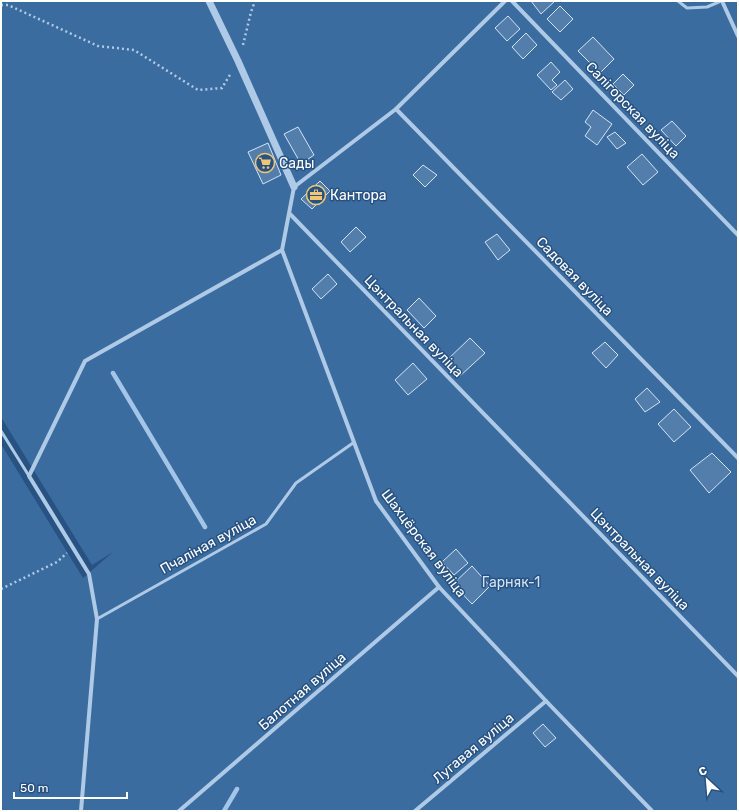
<svg xmlns="http://www.w3.org/2000/svg" width="739" height="812" font-family="Rubik,sans-serif">
	<style>
		.green { fill: #3b6c9f }
		.lines { fill: none; stroke-linecap: round; stroke-linejoin: round }
		.stream { stroke: #a3c5e7; stroke-width: 4.5 }
		.building { fill: #537eac; stroke: #d2e3f5 }
		.path { stroke: #afcae6; stroke-width: 2.5; stroke-dasharray: 2 3; stroke-linecap: butt }
		.service { stroke: #afcae6; stroke-width: 3 }
		.minor { stroke: #afcae6; stroke-width: 4 }
		.tertiary { stroke: #afcae6; stroke-width: 7 }
		.labels { text-anchor: middle; stroke-width: 3; stroke-linejoin: round; paint-order: stroke }
		.street-label { font-size: 14px; fill: #fff; stroke: #275282 }
		.poi-label { font-size: 14px; fill: #fff; stroke: #275282; text-anchor: start }
		.park-label { font-size: 14px; fill: #d2e3f5; stroke: #275282 }
	</style>
	<rect width="100%" height="100%" fill="#275282"/>
	<polygon class="green" points="1,1 738,1 738,811 1,811 1,444 83,578 113,552 92,565 1,417"/>
	<g class="lines">
		<g class="stream">
			<polyline points="113,373 205,527"/>
			<polyline points="224,811 237,789"/>
		</g>
	</g>
	<g class="building">
		<polygon points="531,1 555,1 541,14"/>
		<polygon points="560,6 573,19 560,32 547,19"/>
		<polygon points="508,16 520,29 507,41 495,28"/>
		<polygon points="526,33 537,45 523,59 512,47"/>
		<polygon points="593,37 614,59 600,73 578,51"/>
		<polygon points="551,62 560,72 552,80 557,85 551,90 537,75"/>
		<polygon points="623,74 634,85 624,95 613,84"/>
		<polygon points="565,80 573,89 561,100 552,92"/>
		<polygon points="593,110 612,124 597,145 585,136 591,127 585,122"/>
		<polygon points="672,121 686,136 676,146 661,130"/>
		<polygon points="298,127 314,155 301,164 284,134"/>
		<polygon points="615,132 626,143 617,149 607,137"/>
		<polygon points="268,143 281,175 263,184 248,152"/>
		<polygon points="642,154 658,172 643,185 627,167"/>
		<polygon points="423,165 437,175 425,187 413,175"/>
		<polygon points="320,181 330,191 312,209 301,199"/>
		<polygon points="356,227 366,237 350,252 341,242"/>
		<polygon points="497,234 510,250 498,260 485,242"/>
		<polygon points="328,274 337,284 321,299 312,289"/>
		<polygon points="419,298 436,316 424,328 407,310"/>
		<polygon points="470,338 485,353 460,376 446,361"/>
		<polygon points="605,342 618,355 606,368 592,353"/>
		<polygon points="413,363 427,379 408,395 395,380"/>
		<polygon points="647,388 660,402 645,412 635,399"/>
		<polygon points="674,409 691,427 674,442 658,424"/>
		<polygon points="712,453 731,472 709,493 690,470"/>
		<polygon points="456,549 468,563 454,575 442,562"/>
		<polygon points="472,566 490,586 472,604 453,584"/>
		<polygon points="543,724 556,738 545,747 533,733"/>
	</g>
	<g class="lines">
		<g class="path">
			<polyline points="1,5 8,5 98,46 134,50 198,90 222,88 231,73"/>
			<polyline points="243,45 251,12 255,1"/>
			<polyline points="1,589 57,562 67,553"/>
		</g>
		<g class="service">
			<polyline points="678,1 687,8 707,7 721,1"/>
			<polyline points="1,431 29,476"/>
			<polyline points="97,619 266,524 296,483 353,443"/>
		</g>
		<g class="minor">
			<polyline points="512,1 738,235"/>
			<polyline points="722,1 738,36"/>
			<polyline points="396,109 738,458"/>
			<polyline points="290,214 738,676"/>
			<polyline points="282,250 376,501 439,587 546,701 652,811"/>
			<polyline points="81,811 97,619 89,574 29,476 85,361 282,250 294,187 396,109 505,1"/>
			<polyline points="179,811 439,587"/>
			<polyline points="415,811 546,701"/>
		</g>
		<polyline class="tertiary" points="209,1 238,61 294,187"/>
	</g>
	<defs>
		<symbol id="supermarket-ring" viewBox="-11 -11 22 22"><circle r="9.5" fill="#275282" stroke="#efc774" stroke-width="1.5"/><path d="M-6-5.5h2.5l.6 2H6L4.5 2H-2.5L-4.4-4H-6ZM-1.5 3.2a1.3 1.3 0 1 0 .1 0ZM3 3.2a1.3 1.3 0 1 0 .1 0Z" fill="#efc774"/></symbol>
		<symbol id="office-ring" viewBox="-11 -11 22 22"><circle r="9.5" fill="#275282" stroke="#efc774" stroke-width="1.5"/><path d="M-6-3h4V-5.5h4V-3h4V5H-6ZM-1-4.5V-3h2v-1.5ZM-6 0V1H6V0Z" fill="#efc774"/></symbol>
	</defs>
	<g fill-rule="evenodd">
		<use href="#supermarket-ring" x="254" y="152" width="22" height="22"/>
		<use href="#office-ring" x="305" y="184" width="22" height="22"/>
	</g>
	<g class="labels">
		<g class="street-label">
			<text transform="translate(633 110) rotate(46)" y="5">Салігорская вуліца</text>
			<text transform="translate(575 276) rotate(46)" y="5">Садовая вуліца</text>
			<text transform="translate(414 326) rotate(46)" y="5">Цэнтральная вуліца</text>
			<text transform="translate(424 543) rotate(53)" y="5">Шахцёрская вуліца</text>
			<text transform="translate(208 544) rotate(-29)" y="5">Пчаліная вуліца</text>
			<text transform="translate(640 559) rotate(46)" y="5">Цэнтральная вуліца</text>
			<text transform="translate(302 691) rotate(-41)" y="5">Балотная вуліца</text>
			<text transform="translate(473 748) rotate(-40)" y="5">Лугавая вуліца</text>
		</g>
		<g class="poi-label">
			<text x="279" y="168">Сады</text>
			<text x="330" y="200">Кантора</text>
		</g>
		<g class="park-label">
			<text x="511" y="587">Гарняк-1</text>
		</g>
	</g>
	<rect width="739" height="812" fill="none" stroke="#ffffff" stroke-width="4"/>
	<g transform="translate(707 780) rotate(334)" stroke="#275282" stroke-width="3" paint-order="stroke">
	<path d="M0-3L7 15L0 10L-7 15Z" fill="#ffffff"/>
	<text y="-6" font-size="11" font-weight="bold" text-anchor="middle" fill="#ffffff">С</text>
	</g>
	<path d="M14 792v6h113v-6" fill="none" stroke="#ffffff" stroke-width="2"/>
	<text x="20" y="792" font-size="12" fill="#ffffff" stroke="#275282" stroke-width="3" paint-order="stroke">50 m</text>
</svg>
